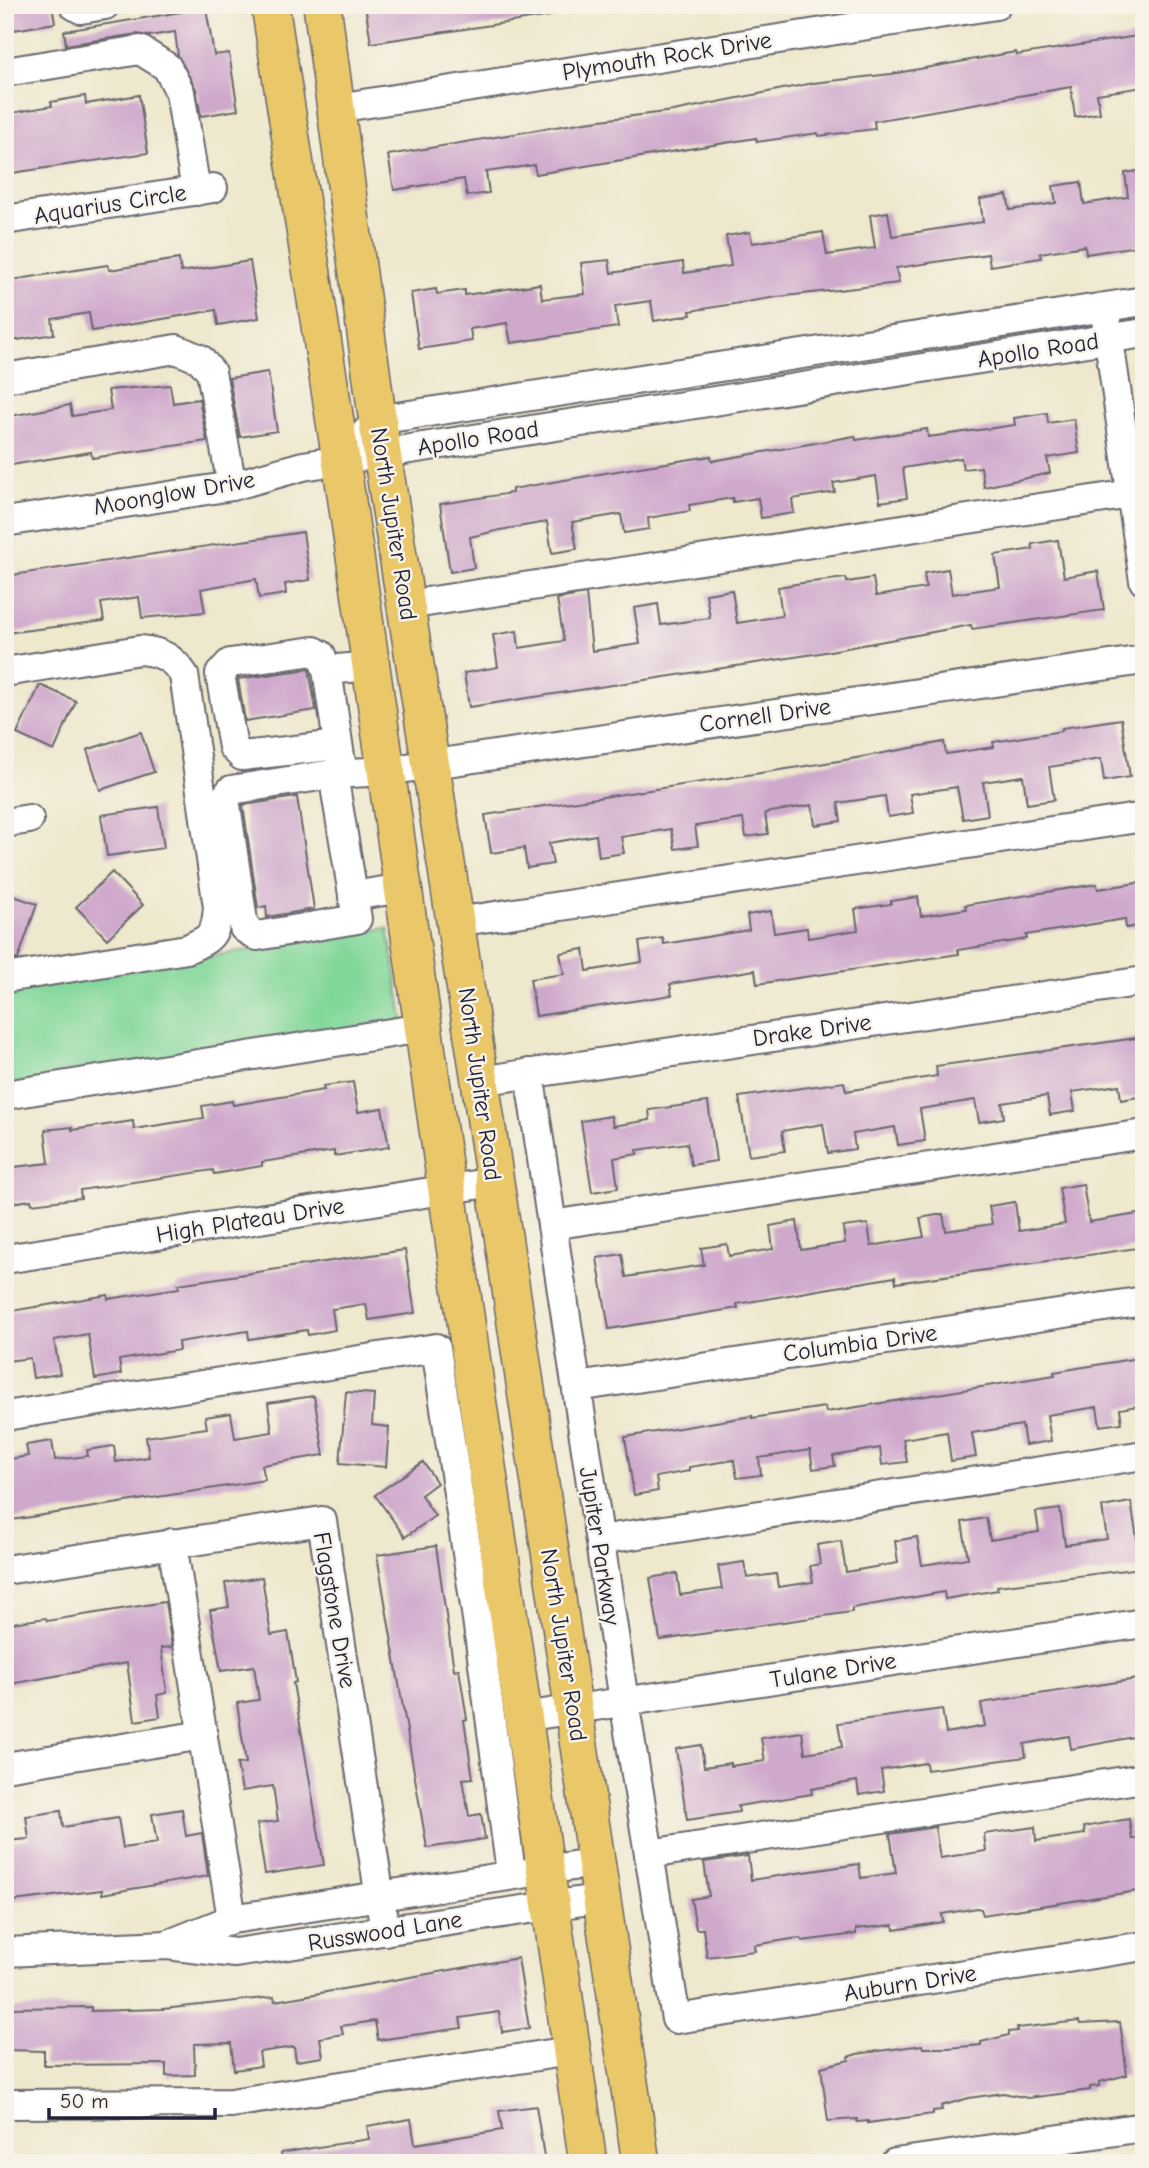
<svg xmlns="http://www.w3.org/2000/svg" width="1149" height="2168" font-family="'Comic Neue',sans-serif">
	<style>
		.green { fill: #81d79a; stroke: #527c6a; stroke-width: 2 }
		.building { fill: #cfa9cc }
		.lines { fill: none; stroke-linecap: round; stroke-linejoin: round }
		.minor-casing { stroke: #69676e; stroke-width: 32 }
		.major-casing { stroke: #69676e; stroke-width: 40 }
		.minor { stroke: #fff; stroke-width: 28 }
		.major { stroke: #eac769; stroke-width: 37 }
		.labels { text-anchor: middle; stroke-width: 5; stroke-linejoin: round; paint-order: stroke }
		.street-label { font-size: 24px; fill: #22223b; stroke: #f7f3e8 }
	</style>
	<rect width="100%" height="100%" fill="#f7f3e8"/>
	<filter id="ink" filterUnits="userSpaceOnUse"><feTurbulence type="fractalNoise" baseFrequency=".0143" numOctaves="2"/><feDisplacementMap in="SourceGraphic" scale="14" xChannelSelector="R" yChannelSelector="G"/><feConvolveMatrix kernelMatrix="1 2 1 2 8 2 1 2 1" color-interpolation-filters="sRGB"/></filter>
	<filter id="wash" filterUnits="userSpaceOnUse"><feTurbulence type="fractalNoise" baseFrequency=".00686" numOctaves="4" result="noise"/><feDisplacementMap in="SourceGraphic" scale="28" xChannelSelector="R" yChannelSelector="G"/><feGaussianBlur stdDeviation="1.57" result="paint"/><feColorMatrix in="noise" values="0 0 0 0 0 0 0 0 0 0 0 0 0 0 0 0 0 1.4 0 .05"/><feComposite in="paint" operator="in"/></filter>
	<g filter="url(#wash)">
		<rect width="100%" height="100%" fill="#eee8cd"/>
		<polygon class="green" points="388,928 405,1030 5,1093 5,988"/>
		<g id="blocks">
			<g class="building">
				<polygon points="10,5 52,5 55,23 14,30"/>
				<polygon points="365,5 550,5 551,16 371,43"/>
				<polygon points="206,8 214,55 229,53 238,110 201,116 196,89 178,56 175,32 149,36 137,34 66,45 64,31"/>
				<polygon points="1144,35 1144,87 1097,94 1100,113 1075,117 1071,87 874,121 875,129 819,136 818,133 757,142 756,138 536,174 534,165 486,172 489,193 467,196 464,179 394,190 388,155 585,122 673,111 813,83 891,74 1016,52 1017,55"/>
				<polygon points="139,95 148,153 5,174 5,114 52,106 51,102 85,96 86,104"/>
				<polygon points="1144,170 1144,245 1086,254 1085,246 1040,253 1041,258 990,266 988,254 896,268 899,283 777,297 690,311 691,315 654,321 651,301 615,306 618,327 511,343 507,323 470,329 472,341 419,349 411,293 436,289 437,294 465,290 465,295 540,284 542,299 585,294 581,263 609,260 611,273 683,262 684,273 731,266 726,236 750,232 752,243 823,232 827,255 875,248 870,215 888,212 892,236 983,222 980,199 1007,195 1010,210 1056,203 1053,186 1081,182 1084,204 1128,197 1125,173"/>
				<polygon points="179,259 181,272 250,261 259,318 218,325 216,310 92,331 89,313 52,319 54,334 5,342 5,281 108,265 109,270"/>
				<polygon points="268,372 277,431 240,437 229,378"/>
				<polygon points="170,385 173,403 199,399 207,441 92,458 91,452 5,466 5,417 70,405 72,416 111,410 108,390"/>
				<polygon points="1047,413 1048,423 1074,419 1079,453 1047,458 1050,473 984,487 981,467 963,469 961,458 903,468 907,498 880,502 876,476 833,483 835,492 792,499 794,513 761,518 758,498 733,502 733,498 689,505 690,511 648,518 649,529 624,533 621,514 572,522 577,549 552,553 547,522 500,530 470,537 474,568 450,572 440,504 512,493 512,489 640,467 711,456 712,461 855,436 856,440 927,429 928,437 1015,425 1014,418"/>
				<polygon points="303,532 310,580 285,584 286,594 259,598 256,579 201,589 205,612 142,618 139,597 101,603 104,621 5,633 5,576"/>
				<polygon points="1058,540 1064,577 1098,571 1104,610 972,629 971,625 814,654 469,707 464,673 498,667 493,635 517,631 519,648 564,641 557,599 586,594 592,651 640,644 634,608 658,604 661,625 710,618 706,594 732,590 737,623 782,616 778,587 802,583 846,578 847,582 873,578 876,596 926,588 924,573 948,569 952,594 1000,587 995,555 1033,549 1032,544"/>
				<polygon points="309,669 316,710 245,721 238,679"/>
				<polygon points="40,685 76,701 54,751 17,734"/>
				<polygon points="1121,719 1130,777 1104,781 1101,759 1049,767 1054,800 1027,804 1023,776 983,782 988,815 963,819 957,787 910,794 913,813 888,817 885,796 838,803 841,821 815,825 812,805 765,813 768,834 746,837 743,819 695,826 698,846 675,849 671,829 621,837 624,853 599,857 596,835 549,843 553,864 527,868 524,848 491,853 485,815 845,760 944,742 946,754 994,747 993,742 1062,731 1062,728"/>
				<polygon points="141,732 154,772 100,790 87,750"/>
				<polygon points="297,797 314,909 267,917 266,906 258,908 243,805"/>
				<polygon points="158,807 164,848 107,856 101,815"/>
				<polygon points="112,872 143,905 107,939 76,907"/>
				<polygon points="1144,882 1144,925 1126,928 1125,919 1026,935 1027,939 958,950 959,954 757,984 755,970 670,984 672,995 536,1016 530,979 564,974 560,953 584,949 587,971 642,962 639,942 663,938 664,944 749,930 747,915 771,911 774,933 807,928 808,938 858,930 855,909 891,904 891,901 918,897 921,916 966,909 965,905 1097,884 1098,889"/>
				<polygon points="5,893 37,904 18,959 5,961"/>
				<polygon points="1137,1038 1144,1096 1121,1100 1119,1085 1072,1092 1075,1111 1050,1115 1047,1096 1002,1103 1004,1118 979,1122 975,1100 920,1109 925,1141 898,1145 895,1127 853,1134 855,1149 828,1153 823,1124 782,1131 785,1151 749,1156 739,1097 844,1082 846,1091 937,1076 936,1066"/>
				<polygon points="353,1082 358,1112 382,1108 389,1147 334,1156 334,1151 262,1162 262,1166 214,1174 213,1170 80,1190 81,1198 32,1204 31,1200 5,1204 5,1168 49,1163 45,1130 72,1127 72,1130 133,1121 134,1129 204,1118 202,1106 232,1101 233,1105 324,1090 323,1086"/>
				<polygon points="708,1102 716,1161 691,1165 687,1143 637,1150 638,1154 614,1158 618,1188 592,1192 581,1121 611,1116 613,1126 650,1120 649,1110"/>
				<polygon points="1083,1184 1089,1222 1144,1213 1144,1247 896,1283 895,1277 737,1304 738,1308 609,1329 597,1258 622,1254 626,1277 704,1265 701,1248 727,1244 729,1256 773,1249 770,1226 797,1221 801,1250 845,1243 843,1227 868,1224 871,1246 924,1237 920,1218 943,1214 946,1231 992,1224 989,1206 1015,1202 1019,1231 1065,1224 1059,1188"/>
				<polygon points="405,1250 415,1313 369,1320 366,1304 332,1309 335,1330 308,1335 307,1330 249,1339 248,1331 178,1342 179,1350 119,1360 121,1374 95,1379 88,1334 54,1340 60,1374 33,1378 30,1358 7,1361 5,1312 108,1295 108,1299 179,1288 178,1284"/>
				<polygon points="1144,1357 1144,1405 1120,1409 1122,1423 1100,1426 1097,1407 1047,1415 1051,1441 1025,1445 1022,1425 972,1433 976,1457 951,1461 947,1432 903,1439 907,1462 882,1465 880,1448 833,1456 835,1466 813,1469 810,1450 759,1458 761,1475 737,1478 734,1460 689,1467 689,1471 656,1477 658,1491 634,1495 625,1437 752,1416 752,1418 825,1407 826,1412 1055,1375 1054,1372"/>
				<polygon points="346,1392 374,1394 372,1425 389,1427 386,1467 340,1463"/>
				<polygon points="314,1396 324,1455 262,1465 265,1480 5,1521 5,1460 28,1456 26,1445 52,1441 55,1460 88,1456 87,1450 114,1446 116,1462 149,1457 146,1437 207,1428 205,1417 231,1413 235,1438 272,1432 268,1403"/>
				<polygon points="423,1462 437,1483 421,1495 435,1516 405,1537 375,1495"/>
				<polygon points="1131,1502 1142,1568 997,1586 998,1590 945,1599 944,1592 852,1608 852,1612 660,1640 650,1578 677,1573 680,1595 722,1589 718,1566 744,1562 747,1578 776,1574 778,1587 813,1582 810,1566 820,1564 817,1545 841,1541 846,1572 898,1563 895,1541 917,1537 922,1565 968,1558 962,1522 986,1518 990,1540 1039,1532 1036,1512 1060,1509 1065,1545 1107,1539 1102,1507"/>
				<polygon points="436,1546 454,1670 459,1669 467,1719 464,1720 473,1778 463,1779 469,1816 481,1814 485,1839 427,1848 377,1555"/>
				<polygon points="262,1577 271,1635 288,1632 296,1682 293,1683 324,1865 265,1874 257,1824 278,1821 273,1786 242,1791 237,1764 246,1763 237,1703 259,1700 254,1666 221,1671 210,1610 229,1607 225,1583"/>
				<polygon points="165,1602 172,1647 161,1648 167,1693 157,1695 160,1717 135,1721 127,1663 5,1685 5,1624 46,1618 47,1621"/>
				<polygon points="1144,1678 1144,1735 1071,1749 1069,1736 1024,1744 1026,1757 927,1770 926,1763 881,1770 884,1791 859,1795 857,1781 811,1789 812,1794 738,1806 739,1812 687,1820 676,1749 701,1745 704,1767 731,1763 731,1766 765,1761 761,1738 802,1732 805,1753 842,1747 838,1723 942,1709 946,1733 985,1726 981,1703"/>
				<polygon points="182,1809 186,1836 202,1833 208,1876 102,1894 102,1890 5,1902 5,1841 29,1839 26,1816 61,1811 63,1827 118,1818 123,1848 157,1843 152,1814"/>
				<polygon points="1129,1819 1132,1839 1144,1837 1144,1890 983,1915 981,1909 977,1908 942,1914 943,1922 894,1930 893,1925 856,1929 856,1934 802,1941 801,1938 792,1939 754,1945 755,1951 707,1957 703,1929 696,1929 691,1899 709,1896 704,1862 748,1856 751,1880 859,1864 861,1878 896,1873 890,1834 935,1827 940,1858 986,1851 984,1834 1035,1827 1036,1841 1085,1834 1084,1827"/>
				<polygon points="518,1958 529,2028 502,2032 499,2012 460,2018 462,2028 378,2040 375,2021 341,2026 343,2034 320,2038 323,2057 296,2061 294,2047 259,2052 261,2066 234,2070 231,2043 194,2044 195,2075 166,2076 166,2064 44,2065 44,2051 5,2050 5,2008 91,2007 91,2011 163,2009 274,1997 275,2001"/>
				<polygon points="1079,2021 1080,2024 1120,2022 1127,2075 1099,2082 1099,2086 1090,2087 1090,2090 1028,2098 1003,2093 969,2098 941,2106 942,2110 933,2111 933,2114 868,2123 868,2121 857,2122 857,2119 828,2121 821,2067 849,2060 848,2057 857,2054 922,2045 923,2048 948,2048 981,2045 981,2042 1009,2035 1009,2032 1018,2031 1017,2028"/>
				<polygon points="536,2106 545,2163 282,2163 281,2153 369,2139 367,2126 411,2119 415,2144 502,2130 499,2111"/>
			</g>
		</g>
	</g>
	<g filter="url(#ink)">
		<use href="#blocks" fill-opacity="0" stroke="#69676e" stroke-width="2"/>
		<g class="lines">
			<defs>
				<g id="minor">
					<polyline points="74,5 81,9 105,5"/>
					<polyline points="5,72 140,50 167,67 180,92 196,191"/>
					<polyline points="337,108 996,5"/>
					<polyline points="5,220 213,188"/>
					<polyline points="1106,320 1144,581"/>
					<polyline points="5,378 176,349 200,359 211,372 232,486"/>
					<polyline points="364,435 377,420 1144,301"/>
					<polyline points="5,522 232,486 303,466 1144,333"/>
					<polyline points="407,605 1144,492"/>
					<polyline points="327,670 321,655 314,651 230,663 220,674 233,747 242,756 338,745"/>
					<path d="M5 672 140 650C161 652 172 657 184 675L218 907C216 935 212 938 187 949L5 978"/>
					<polyline points="341,763 327,670 371,666"/>
					<polyline points="333,774 357,919 257,936 244,928 225,798 231,790 333,774 386,771 1144,660"/>
					<polyline points="5,823 29,819"/>
					<polyline points="353,896 402,888"/>
					<polyline points="456,922 1144,817"/>
					<polyline points="529,1073 624,1701 676,2019 1144,1946"/>
					<polyline points="480,1081 1144,981"/>
					<polyline points="5,1095 422,1028"/>
					<polyline points="552,1225 1144,1134"/>
					<polyline points="5,1259 494,1182"/>
					<polyline points="577,1387 1144,1301"/>
					<polyline points="5,1416 436,1348 477,1619 511,1873"/>
					<polyline points="600,1540 1144,1455"/>
					<polyline points="172,1543 232,1919"/>
					<polyline points="5,1570 322,1521 385,1931"/>
					<polyline points="523,1717 1144,1623"/>
					<polyline points="5,1767 203,1735"/>
					<polyline points="649,1854 1144,1778"/>
					<polyline points="169,1944 232,1919 598,1862"/>
					<polyline points="5,1952 167,1945 235,1953 603,1898"/>
					<polyline points="5,2104 231,2103 570,2051"/>
					<polyline points="895,2163 1144,2127"/>
				</g>
				<g id="major">
					<polyline points="270,5 341,460 588,2163"/>
					<polyline points="322,5 382,453 480,1081 641,2163"/>
				</g>
			</defs>
			<use href="#minor" class="minor-casing"/>
			<use href="#major" class="major-casing"/>
			<use href="#minor" class="minor"/>
			<use href="#major" class="major"/>
		</g>
	</g>
	<g class="labels">
		<g class="street-label">
			<text transform="translate(667 56) rotate(-9)" y="8">Plymouth Rock Drive</text>
			<text transform="translate(110 204) rotate(-9)" y="8">Aquarius Circle</text>
			<text transform="translate(1038 350) rotate(-9)" y="8">Apollo Road</text>
			<text transform="translate(478 438) rotate(-9)" y="8">Apollo Road</text>
			<text transform="translate(174 493) rotate(-10)" y="8">Moonglow Drive</text>
			<text transform="translate(394 524) rotate(81)" y="8">North Jupiter Road</text>
			<text transform="translate(765 715) rotate(-8)" y="8">Cornell Drive</text>
			<text transform="translate(812 1030) rotate(-8)" y="8">Drake Drive</text>
			<text transform="translate(480 1084) rotate(82)" y="8">North Jupiter Road</text>
			<text transform="translate(250 1220) rotate(-9)" y="8">High Plateau Drive</text>
			<text transform="translate(860 1343) rotate(-8)" y="8">Columbia Drive</text>
			<text transform="translate(600 1546) rotate(81)" y="8">Jupiter Parkway</text>
			<text transform="translate(335 1610) rotate(80)" y="8">Flagstone Drive</text>
			<text transform="translate(564 1645) rotate(81)" y="8">North Jupiter Road</text>
			<text transform="translate(833 1670) rotate(-9)" y="8">Tulane Drive</text>
			<text transform="translate(385 1931) rotate(-9)" y="8">Russwood Lane</text>
			<text transform="translate(910 1983) rotate(-9)" y="8">Auburn Drive</text>
		</g>
	</g>
	<rect width="1149" height="2168" fill="none" stroke="#f7f3e8" stroke-width="28"/>
	<path d="M49 2108v10h166v-10" fill="none" stroke="#22223b" stroke-width="3.5"/>
	<text x="60" y="2108" font-size="21" fill="#22223b" stroke="#f7f3e8" stroke-width="5" paint-order="stroke">50 m</text>
</svg>
